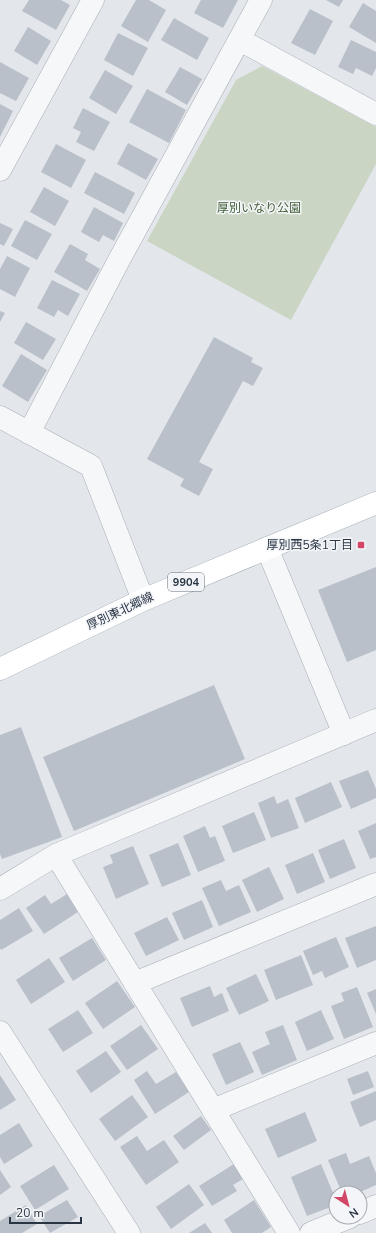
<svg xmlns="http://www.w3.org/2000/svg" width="376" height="1233" font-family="'Nunito Sans','Noto Sans JP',sans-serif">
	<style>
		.green { fill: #cad5c4 }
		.building { fill: #bac0c9 }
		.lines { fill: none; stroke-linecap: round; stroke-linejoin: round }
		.minor-casing { stroke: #a8aeb6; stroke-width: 23 }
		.primary-casing { stroke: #a2acb7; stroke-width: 23 }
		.minor { stroke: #f6f7f9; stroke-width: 22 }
		.primary { stroke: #fff; stroke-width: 22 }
		.poi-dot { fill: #d24666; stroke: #f3f5f8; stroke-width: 1.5 }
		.labels { text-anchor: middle; stroke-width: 3; stroke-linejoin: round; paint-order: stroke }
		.shield { fill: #f3f5f8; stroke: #666f7a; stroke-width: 1 }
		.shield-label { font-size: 11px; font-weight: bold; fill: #2a3544 }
		.park-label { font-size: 12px; fill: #426037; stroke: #f3f5f8 }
		.poi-label { font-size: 12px; fill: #2a3544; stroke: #f3f5f8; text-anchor: end }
		.street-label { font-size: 12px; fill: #2a3544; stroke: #f3f5f8 }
	</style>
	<rect width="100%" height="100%" fill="#e3e7eb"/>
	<polygon class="green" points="262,66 376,127 376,164 291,320 147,241 236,80"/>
	<g class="building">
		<polygon points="29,0 61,0 70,5 56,30 22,11"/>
		<polygon points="136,0 149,0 166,10 148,42 121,26"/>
		<polygon points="201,0 238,0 223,28 194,13"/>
		<polygon points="326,0 343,0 339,7"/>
		<polygon points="363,3 376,11 376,43 349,27"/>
		<polygon points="310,9 333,21 315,55 291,43"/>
		<polygon points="174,18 209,38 197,60 161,40"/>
		<polygon points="28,27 51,41 37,65 14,51"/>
		<polygon points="118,33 148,48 133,76 104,60"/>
		<polygon points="351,40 376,52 376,68 372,76 356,68 353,74 338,67"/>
		<polygon points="0,62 29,78 16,101 0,93"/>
		<polygon points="180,67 202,79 187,105 165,92"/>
		<polygon points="105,70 133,86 116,114 89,98"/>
		<polygon points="147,89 186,110 169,143 129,122"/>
		<polygon points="0,104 13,111 0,137"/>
		<polygon points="83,108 110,122 94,151 76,142 81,132 73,128"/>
		<polygon points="128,143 158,159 146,180 117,164"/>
		<polygon points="56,144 86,160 71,188 41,172"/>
		<polygon points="95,172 135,193 124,214 84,193"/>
		<polygon points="44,187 69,201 55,226 30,212"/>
		<polygon points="94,207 123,223 114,241 103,235 99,242 81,232"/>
		<polygon points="25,220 52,234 37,260 11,246"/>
		<polygon points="0,223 13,229 4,246 0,244"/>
		<polygon points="70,244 88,254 85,260 100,269 87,291 54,272"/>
		<polygon points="7,256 30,268 15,297 0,289 0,269"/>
		<polygon points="52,280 80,294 68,316 58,310 54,317 37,308"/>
		<polygon points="0,311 5,313 0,322"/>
		<polygon points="26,322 56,339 43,360 14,343"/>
		<polygon points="214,337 253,358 251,362 263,368 253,386 243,381 199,462 213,469 199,496 180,486 184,479 147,459"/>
		<polygon points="21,354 47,370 28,402 2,386"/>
		<polygon points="376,567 376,650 347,662 318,590"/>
		<polygon points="214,685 245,759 74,831 43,757"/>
		<polygon points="21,727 62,837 2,859 0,854 0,735"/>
		<polygon points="368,770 376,789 376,798 351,809 339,781"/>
		<polygon points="331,782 342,807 305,823 295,798"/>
		<polygon points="274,796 277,804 288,799 299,828 271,838 258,803"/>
		<polygon points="254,812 266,840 233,853 222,826"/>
		<polygon points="376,823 376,857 370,859 358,831"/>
		<polygon points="205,826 210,838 215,836 225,861 198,872 183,836"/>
		<polygon points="344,839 356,868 330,879 318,850"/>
		<polygon points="178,843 191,875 162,887 149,855"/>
		<polygon points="133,846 149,884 116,899 103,867 113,863 110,855"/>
		<polygon points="313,853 325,882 297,894 285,865"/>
		<polygon points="269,867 284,899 257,912 242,880"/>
		<polygon points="221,880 226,891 239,885 251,912 219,926 202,888"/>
		<polygon points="67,894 78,912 44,934 26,908 45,895 51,904"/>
		<polygon points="202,900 213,927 184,940 172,913"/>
		<polygon points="19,908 33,931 1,950 0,948 0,920"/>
		<polygon points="167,917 179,940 146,956 134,933"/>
		<polygon points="376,926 376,960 357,968 345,938"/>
		<polygon points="336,937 349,967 325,978 322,971 313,975 303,951"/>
		<polygon points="92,938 106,960 73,981 59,958"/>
		<polygon points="301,955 313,985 276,1000 264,970"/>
		<polygon points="49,958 65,982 31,1004 16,980"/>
		<polygon points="256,974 269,1001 239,1015 226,988"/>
		<polygon points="117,981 135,1007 103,1029 85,1003"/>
		<polygon points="210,986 214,997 222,993 229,1011 192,1027 180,998"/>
		<polygon points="357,987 373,1027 344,1039 331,1006 344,1001 341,993"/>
		<polygon points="376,989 376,1014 367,993"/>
		<polygon points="78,1010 93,1033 63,1052 48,1029"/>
		<polygon points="321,1010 334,1039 307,1051 295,1022"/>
		<polygon points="141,1025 158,1049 127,1070 110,1046"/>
		<polygon points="283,1025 297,1060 262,1075 252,1052 270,1044 265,1032"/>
		<polygon points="240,1042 254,1072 226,1085 212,1054"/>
		<polygon points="106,1051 121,1072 91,1093 76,1071"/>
		<polygon points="147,1071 156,1084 176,1072 189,1092 155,1114 134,1080"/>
		<polygon points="368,1071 374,1087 353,1095 347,1079"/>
		<polygon points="0,1075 16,1100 0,1110"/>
		<polygon points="376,1091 376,1120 360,1127 350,1102"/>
		<polygon points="132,1095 148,1117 115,1141 99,1119"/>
		<polygon points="305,1112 317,1141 278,1158 265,1129"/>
		<polygon points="201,1116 211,1130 184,1150 173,1136"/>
		<polygon points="19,1123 33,1146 4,1164 0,1157 0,1135"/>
		<polygon points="137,1136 147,1151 164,1140 179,1162 146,1185 120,1147"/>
		<polygon points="346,1153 350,1164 369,1156 376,1173 376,1185 358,1193 342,1193 328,1160"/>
		<polygon points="234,1164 243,1179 233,1185 237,1191 212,1206 199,1186"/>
		<polygon points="321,1164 336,1200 336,1205 307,1216 291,1177"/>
		<polygon points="54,1165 69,1189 35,1210 20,1186"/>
		<polygon points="0,1170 11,1187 0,1195"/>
		<polygon points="189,1184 204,1205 171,1229 156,1207"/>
		<polygon points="67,1200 78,1217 50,1233 39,1216"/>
		<polygon points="254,1200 271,1227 262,1233 232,1233 224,1220"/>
		<polygon points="26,1205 37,1224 22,1233 0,1233 0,1221"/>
		<polygon points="205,1223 212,1233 189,1233"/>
	</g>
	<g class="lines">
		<defs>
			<g id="minor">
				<polyline points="240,40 376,114"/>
				<polyline points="0,170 93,0"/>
				<polyline points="0,417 91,466 143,600"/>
				<polyline points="29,433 119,260 261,0"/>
				<polyline points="267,548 344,734"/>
				<polyline points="56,855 289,1233"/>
				<polyline points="0,889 56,855 376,720"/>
				<polyline points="135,983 376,884"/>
				<polyline points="0,1032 129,1233"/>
				<polyline points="213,1110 376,1043"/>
				<polyline points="360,1213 376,1206"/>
				<polyline points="311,1233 350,1217"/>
			</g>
			<polyline id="primary" points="0,669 143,600 376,503"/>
		</defs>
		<use href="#minor" class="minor-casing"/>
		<use href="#primary" class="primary-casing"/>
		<use href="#minor" class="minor"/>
		<use href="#primary" class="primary"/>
	</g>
	<rect class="poi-dot" x="357" y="541" width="8" height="8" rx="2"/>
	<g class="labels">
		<rect class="shield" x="168" y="573" width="36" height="18" rx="3"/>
		<g class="shield-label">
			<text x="186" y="586">9904</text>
		</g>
		<g class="park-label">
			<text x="259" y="212">厚別いなり公園</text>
		</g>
		<g class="poi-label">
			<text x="353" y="549">厚別西5条1丁目</text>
		</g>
		<g class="street-label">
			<text transform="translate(120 611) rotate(-25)" y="4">厚別東北郷線</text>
		</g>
	</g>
	<g transform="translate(348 1205) rotate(144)"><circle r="19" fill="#f3f5f8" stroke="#a3a8b0"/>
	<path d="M0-3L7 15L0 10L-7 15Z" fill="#d24666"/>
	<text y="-6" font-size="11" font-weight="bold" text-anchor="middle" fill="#2a3544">N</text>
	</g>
	<path d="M10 1217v6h71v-6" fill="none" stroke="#2a3544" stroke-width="2"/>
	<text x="16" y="1217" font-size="12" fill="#2a3544" stroke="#f3f5f8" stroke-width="3" paint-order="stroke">20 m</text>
</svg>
